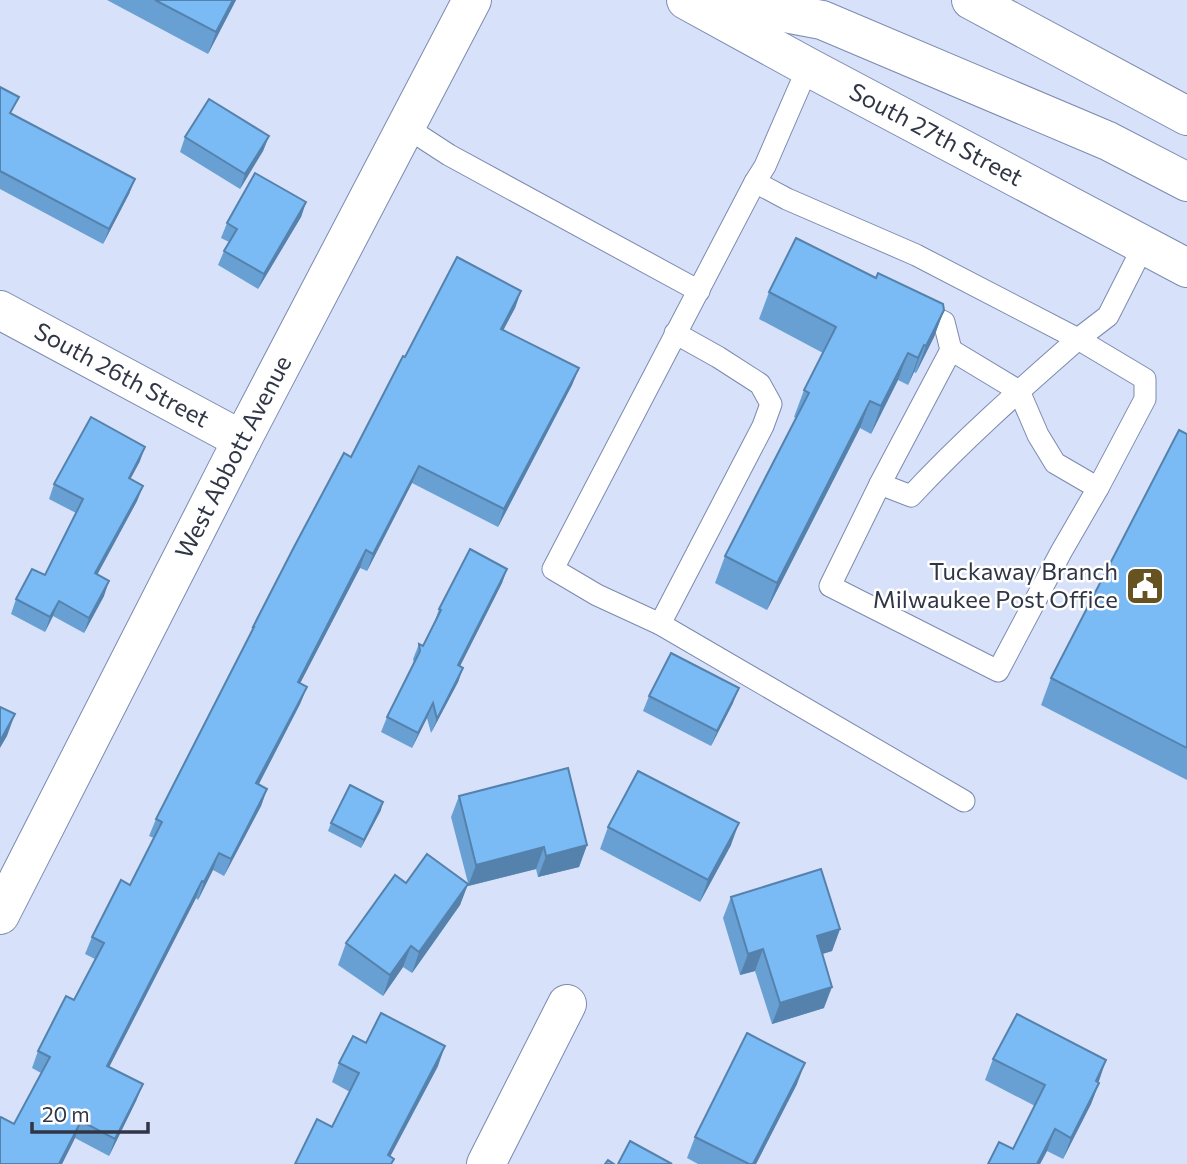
<svg xmlns="http://www.w3.org/2000/svg" width="1187" height="1164" font-family="Commissioner,sans-serif">
	<style>
		.lines { fill: none; stroke-linecap: round; stroke-linejoin: round }
		.lane-casing { stroke: #7b8aaf; stroke-width: 23 }
		.street-casing { stroke: #7b8aaf; stroke-width: 40 }
		.primary-casing { stroke: #7b8aaf; stroke-width: 40 }
		.lane { stroke: #fff; stroke-width: 21 }
		.street { stroke: #fff; stroke-width: 38 }
		.primary { stroke: #fff; stroke-width: 38 }
		.wall { fill: #69a0d3 }
		.shaded-wall { fill: #5582ac }
		.building { fill: #7abaf5; stroke: #5582ac; stroke-width: 2 }
		.labels { text-anchor: middle; stroke-width: 5; stroke-linejoin: round; paint-order: stroke }
		.street-label { font-size: 24px; fill: #303646; stroke: #fff }
		.poi-label { font-size: 24px; fill: #303646; stroke: #fff; text-anchor: end }
	</style>
	<rect width="100%" height="100%" fill="#d7e1fa"/>
	<g class="lines">
		<defs>
			<g id="lane">
				<polyline points="808,67 765,166 755,182 787,199 916,255 1078,339 1108,316 1144,245"/>
				<polyline points="406,127 449,155 699,291"/>
				<polyline points="915,308 944,322 951,350"/>
				<polyline points="675,333 718,357 760,384 771,404 763,426 660,624 597,595 553,569 755,182"/>
				<path d="M1078 339 1145 379V399L1098 488 1061 552 998 671 830 586 880 484 911 496C963 440 1021 389 1078 339Z"/>
				<polyline points="880,484 951,350 1019,391 1038,435 1055,463 1098,488"/>
				<polyline points="660,624 964,801"/>
			</g>
			<g id="street">
				<path id="s1" d="M0 310 242 440"/>
				<path id="s2" d="M0 915 242 440 472 0"/>
				<polyline points="486,1164 567,1004"/>
			</g>
			<g id="primary">
				<path id="s3" d="M686 0 808 67 1187 268"/>
				<polyline points="715,0 822,20 1108,141 1187,182"/>
				<polyline points="971,0 1187,116"/>
			</g>
		</defs>
		<use href="#lane" class="lane-casing"/>
		<use href="#street" class="street-casing"/>
		<use href="#primary" class="primary-casing"/>
		<use href="#lane" class="lane"/>
		<use href="#street" class="street"/>
		<use href="#primary" class="primary"/>
	</g>
	<g class="wall">
		<polygon points="107,0 236,0 208,54"/>
		<polygon points="0,87 12,114 135,179 129,194 103,244 0,189"/>
		<polygon points="269,136 263,151 240,189 180,152 185,137"/>
		<polygon points="306,202 301,217 258,289 218,265 224,251 229,242 221,238 227,223"/>
		<polygon points="876,278 944,310 934,337 916,373 914,372 908,385 898,380 871,434 860,428 767,610 715,583 725,556 796,418 794,417 804,390 823,353 759,319 769,292"/>
		<polygon points="521,291 515,308 503,330 579,368 572,385 498,527 412,483 367,571 360,568 300,683 307,687 300,704 259,784 267,789 261,806 224,876 213,870 198,900 196,898 109,1067 143,1084 136,1101 109,1156 75,1138 62,1164 0,1164 14,1124 41,1073 32,1068 38,1051 74,1000 95,959 85,954 92,937 130,885 154,838 149,836 156,819 247,641 253,627 351,457 405,357"/>
		<polygon points="1187,434 1187,780 1041,705 1051,678"/>
		<polygon points="140,461 130,479 143,486 137,501 97,575 104,596 84,633 53,616 45,632 11,614 16,599 45,575 76,513 49,499 54,484"/>
		<polygon points="507,569 502,583 460,666 463,668 458,682 431,733 427,718 412,748 381,732 387,717 414,663 413,659 419,644 423,646 434,624 439,609"/>
		<polygon points="649,696 733,703 711,746 643,711"/>
		<polygon points="459,796 587,845 579,867 538,877 536,869 468,886 468,884 460,905 412,973 403,967 383,996 338,965 346,943 406,883 468,883 451,817"/>
		<polygon points="381,810 361,848 328,831 331,823"/>
		<polygon points="608,827 731,845 700,902 600,849"/>
		<polygon points="731,897 840,929 832,951 822,954 824,1008 772,1024 755,971 740,975 723,918"/>
		<polygon points="366,1043 438,1066 390,1157 332,1127 350,1092 332,1082 339,1063"/>
		<polygon points="993,1059 1099,1083 1091,1104 1063,1159 1047,1151 1040,1164 988,1164 1013,1149 1035,1106 985,1080"/>
		<polygon points="797,1084 756,1164 698,1164 687,1158 695,1137"/>
	</g>
	<g class="shaded-wall">
		<polygon points="233,0 236,0 208,54 216,32"/>
		<polygon points="269,136 263,151 240,189 245,174"/>
		<polygon points="135,179 129,194 103,244 109,229"/>
		<polygon points="306,202 301,217 258,289 264,274"/>
		<polygon points="521,291 515,308 495,346 501,329"/>
		<polygon points="944,310 934,337 916,373 926,346"/>
		<polygon points="924,345 914,372 908,385 918,358"/>
		<polygon points="908,353 898,380 871,434 881,406"/>
		<polygon points="579,368 572,385 498,527 504,509"/>
		<polygon points="870,401 860,428 767,610 777,583"/>
		<polygon points="145,447 140,461 123,493 129,478"/>
		<polygon points="419,466 412,483 367,571 373,554"/>
		<polygon points="143,486 137,501 90,588 95,573"/>
		<polygon points="366,550 360,568 292,699 298,682"/>
		<polygon points="507,569 502,583 453,680 458,665"/>
		<polygon points="109,581 104,596 84,633 89,618"/>
		<polygon points="59,601 53,616 45,632 50,617"/>
		<polygon points="463,668 458,682 431,733 437,719"/>
		<polygon points="307,687 300,704 250,801 256,783"/>
		<polygon points="739,688 733,703 711,746 717,731"/>
		<polygon points="433,703 427,718 412,748 418,733"/>
		<polygon points="15,714 7,736 0,748 0,741"/>
		<polygon points="267,789 261,806 224,876 231,859"/>
		<polygon points="383,802 381,810 361,848 364,840"/>
		<polygon points="739,823 731,845 700,902 708,880"/>
		<polygon points="587,845 579,867 538,877 546,856"/>
		<polygon points="544,847 536,869 468,886 476,865"/>
		<polygon points="219,853 213,870 198,900 204,882"/>
		<polygon points="202,881 196,898 101,1083 107,1066"/>
		<polygon points="468,884 460,905 412,973 419,952"/>
		<polygon points="840,929 832,951 809,958 817,936"/>
		<polygon points="411,946 403,967 383,996 390,975"/>
		<polygon points="763,949 755,971 740,975 748,954"/>
		<polygon points="832,987 824,1008 772,1024 780,1003"/>
		<polygon points="445,1046 438,1066 386,1164 388,1155"/>
		<polygon points="1106,1060 1099,1081 1088,1102 1096,1081"/>
		<polygon points="805,1063 797,1084 756,1164 753,1164"/>
		<polygon points="1099,1083 1091,1104 1063,1159 1071,1138"/>
		<polygon points="143,1084 136,1101 109,1156 115,1139"/>
		<polygon points="81,1121 75,1138 62,1164 59,1164"/>
		<polygon points="1055,1129 1047,1151 1040,1164 1037,1164"/>
	</g>
	<g class="building">
		<polygon points="155,0 233,0 216,32"/>
		<polygon points="0,87 19,97 10,113 135,179 109,229 0,171"/>
		<polygon points="209,99 269,136 245,174 185,137"/>
		<polygon points="255,173 306,202 264,274 224,251 237,229 227,223"/>
		<polygon points="796,238 876,278 878,273 943,304 944,310 926,346 924,345 918,358 908,353 881,406 870,401 777,583 725,556 809,393 804,390 836,327 769,292"/>
		<polygon points="457,257 521,291 501,329 579,368 504,509 419,466 373,554 366,550 298,682 307,687 256,783 267,789 231,859 219,853 204,882 202,881 107,1066 143,1084 115,1139 81,1121 59,1164 0,1164 0,1119 1,1117 14,1124 50,1057 38,1051 66,996 74,1000 104,943 92,937 121,880 130,885 162,822 156,819 254,627 253,627 294,547 344,453 351,457 403,356 405,357"/>
		<polygon points="91,417 145,447 129,478 143,486 95,573 109,581 89,618 59,601 50,617 16,599 32,569 45,575 83,499 54,484"/>
		<polygon points="1179,430 1187,434 1187,748 1051,678"/>
		<polygon points="470,549 507,569 458,665 463,668 437,719 433,703 418,733 387,717 420,651 419,644 423,646 441,610 439,609"/>
		<polygon points="671,653 739,688 717,731 649,696"/>
		<polygon points="0,707 15,714 0,741"/>
		<polygon points="568,768 587,845 546,856 544,847 476,865 459,796"/>
		<polygon points="638,771 739,823 708,880 608,827"/>
		<polygon points="350,785 383,802 364,840 331,823"/>
		<polygon points="427,854 468,884 419,952 411,946 390,975 346,943 395,875 406,883"/>
		<polygon points="821,869 840,929 817,936 832,987 780,1003 763,949 748,954 731,897"/>
		<polygon points="381,1013 445,1046 388,1155 394,1159 391,1164 295,1164 317,1119 332,1127 359,1073 339,1063 353,1036 366,1043"/>
		<polygon points="1017,1014 1106,1060 1096,1081 1099,1083 1071,1138 1055,1129 1037,1164 988,1164 999,1142 1013,1149 1045,1085 993,1059"/>
		<polygon points="747,1033 805,1063 753,1164 749,1164 695,1137"/>
		<polygon points="630,1141 672,1164 618,1164"/>
		<polygon points="608,1160 614,1164 605,1164"/>
	</g>
	<defs>
		<symbol id="civic-square" viewBox="-11 -11 22 22"><rect x="-9" y="-9" width="18" height="18" rx="4" fill="#675321" stroke="#fff"/><path d="M-.6-6.5H3V-4.5H.6V-3L4-1V1h2V6H-6V1h2V-1L-.6-3ZM-1.2 2.5V6h2.4V2.5Z" fill="#fff"/></symbol>
	</defs>
	<g fill-rule="evenodd">
		<use href="#civic-square" x="1123" y="564" width="44" height="44"/>
	</g>
	<g class="labels">
		<g class="street-label">
			<text dy="8" stroke="none"><textPath href="#s3" startOffset="284">South 27th Street</textPath></text>
			<text dy="8" stroke="none"><textPath href="#s1" startOffset="138">South 26th Street</textPath></text>
			<text dy="8" stroke="none"><textPath href="#s2" startOffset="514">West Abbott Avenue</textPath></text>
		</g>
		<g class="poi-label">
			<text x="1118" y="580">Tuckaway Branch<tspan x="1118" dy="28">Milwaukee Post Office</tspan></text>
		</g>
	</g>
	<path d="M32 1122v10h116v-10" fill="none" stroke="#303646" stroke-width="3.5"/>
	<text x="42" y="1122" font-size="21" fill="#303646" stroke="#ffffff" stroke-width="5" paint-order="stroke">20 m</text>
</svg>
